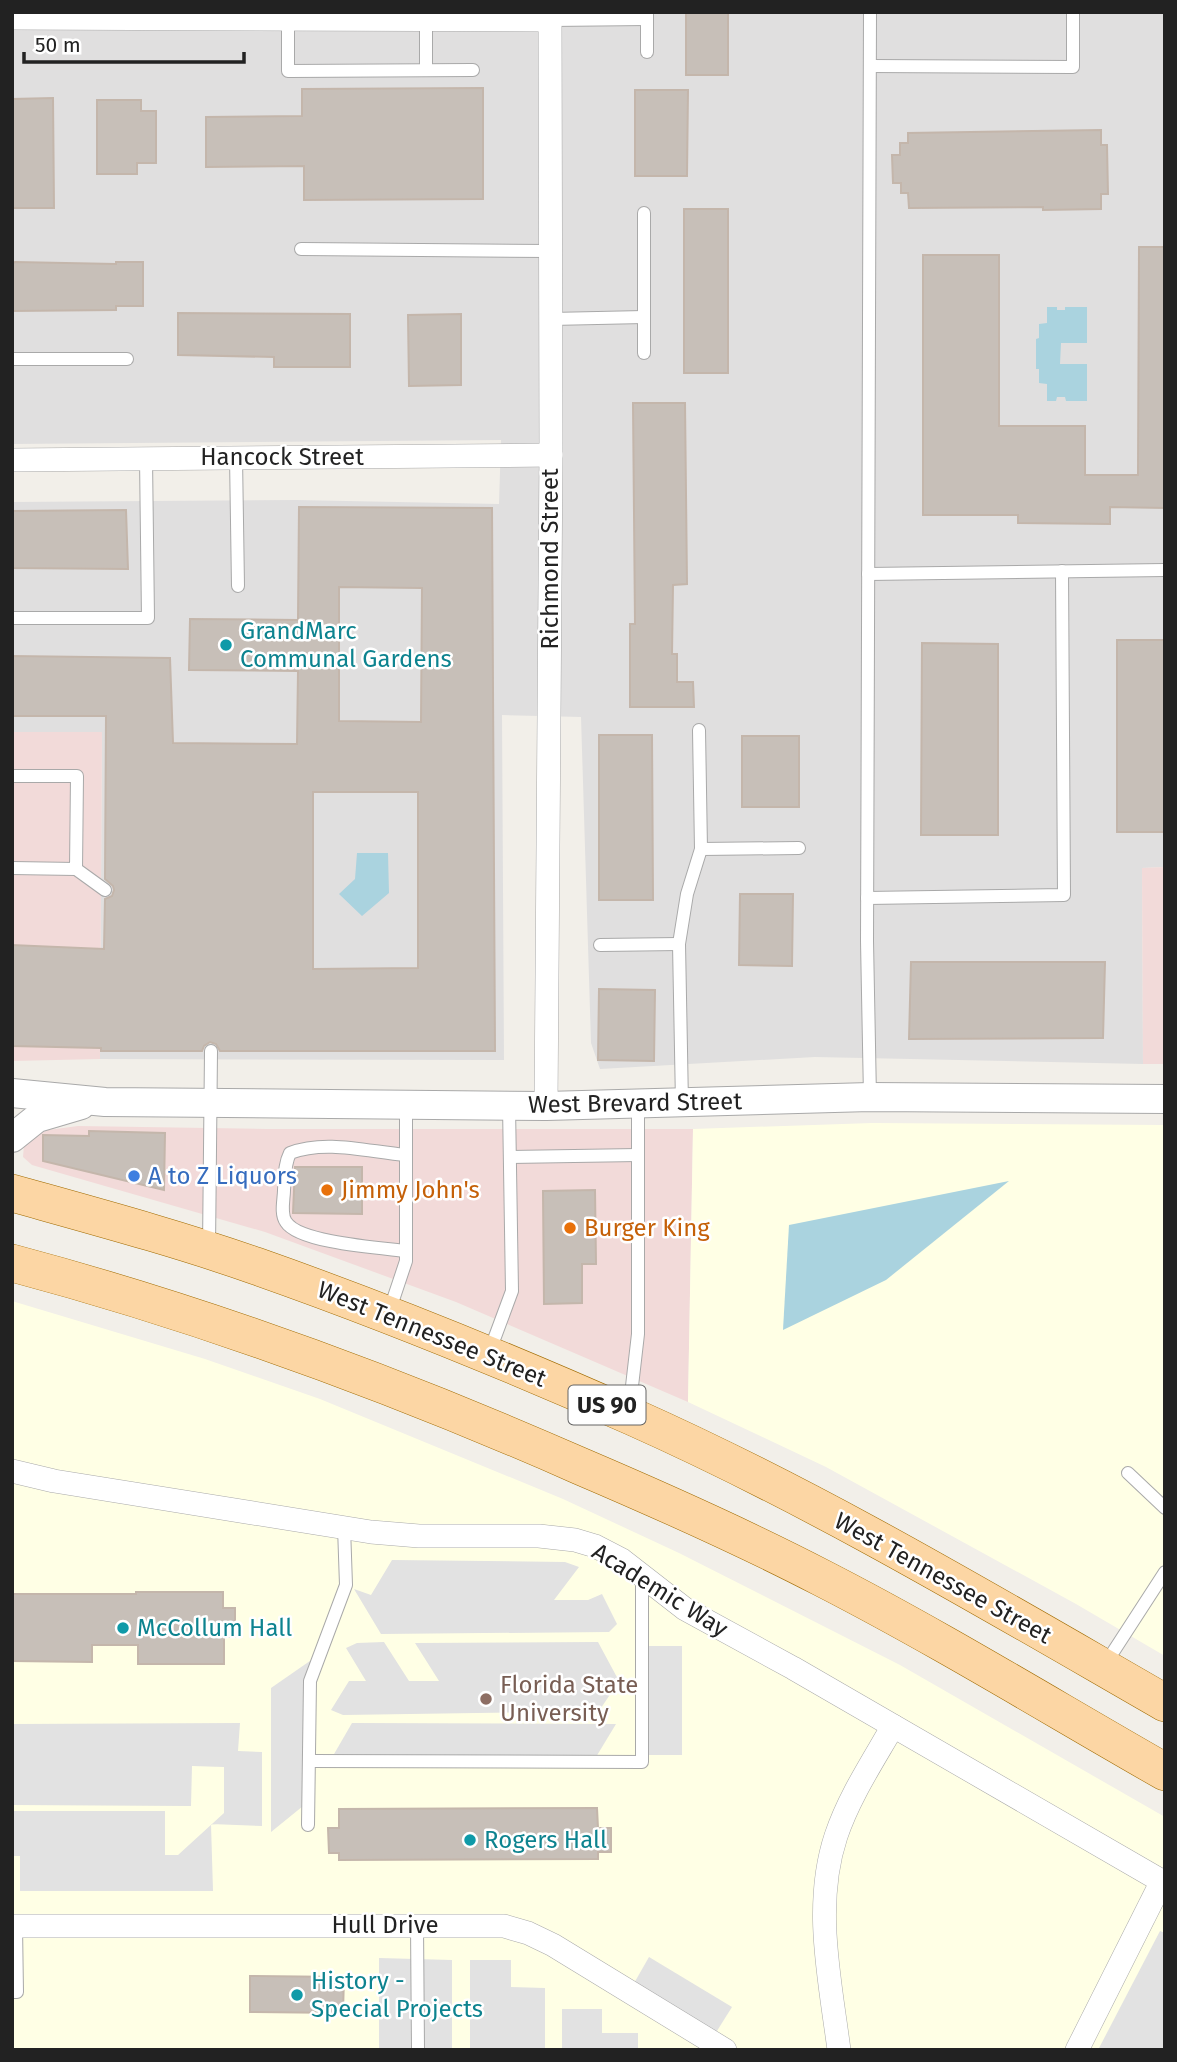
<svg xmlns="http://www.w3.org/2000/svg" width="1177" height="2062" font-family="'Fira Sans',sans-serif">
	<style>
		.residential { fill: #e0dfdf }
		.commercial { fill: #f2dad9 }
		.education { fill: #ffffe5 }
		.parking { fill: #e2e2e2 }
		.water { fill: #aad3df }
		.building { fill: #c7bfb8; stroke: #c4b6ab; stroke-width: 2; fill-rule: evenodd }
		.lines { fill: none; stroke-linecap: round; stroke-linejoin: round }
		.service-casing { stroke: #a9a9a9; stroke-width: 14 }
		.minor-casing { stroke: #a9a9a9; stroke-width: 24 }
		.tertiary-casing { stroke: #a9a9a9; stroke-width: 30 }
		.primary-casing { stroke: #a06b00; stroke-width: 38 }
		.service { stroke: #fff; stroke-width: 12 }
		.minor { stroke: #fff; stroke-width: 23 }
		.tertiary { stroke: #fff; stroke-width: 28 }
		.primary { stroke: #fcd6a4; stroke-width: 37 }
		.culture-dot { fill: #0f9aa8; stroke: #fff; stroke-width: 2.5 }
		.shop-dot { fill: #3f7fe0; stroke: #fff; stroke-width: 2.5 }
		.food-dot { fill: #e8710a; stroke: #fff; stroke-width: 2.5 }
		.education-dot { fill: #8d6e63; stroke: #fff; stroke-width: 2.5 }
		.labels { text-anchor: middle; stroke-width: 5; stroke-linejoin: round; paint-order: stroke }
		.shield { fill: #fff; stroke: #646464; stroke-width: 2 }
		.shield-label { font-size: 23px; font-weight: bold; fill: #222 }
		.street-label { font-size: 24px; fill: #222; stroke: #fff }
		.culture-label { font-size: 24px; fill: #0d838f; stroke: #fff; text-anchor: start }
		.shop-label { font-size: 24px; fill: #366cbe; stroke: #fff; text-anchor: start }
		.food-label { font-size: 24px; fill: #c56008; stroke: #fff; text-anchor: start }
		.education-label { font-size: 24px; fill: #785e54; stroke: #fff; text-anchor: start }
	</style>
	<rect width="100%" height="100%" fill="#f2efe9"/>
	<polygon class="residential" points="12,12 1165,12 1165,867 1142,868 1143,1064 815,1057 600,1069 591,1043 581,717 502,715 504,1060 100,1059 102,732 12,732 12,502 296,500 499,504 501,440 12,444"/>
	<g class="commercial">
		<polygon points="12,732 102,732 100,1059 12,1061"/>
		<polygon points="1165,867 1165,1064 1143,1064 1142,868"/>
		<polygon points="78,1126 266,1129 693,1129 688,1402 456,1302 265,1232 32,1165 23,1157 24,1145 31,1137 48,1130"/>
	</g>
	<g class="education">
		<polygon points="872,1123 1165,1125 1165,1656 1076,1604 826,1467 688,1402 693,1129"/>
		<polygon points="12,1301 205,1359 320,1399 563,1499 679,1553 900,1665 1165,1817 1165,2050 12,2050"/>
	</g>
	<g class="parking">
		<polygon points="392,1560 565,1562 579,1567 554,1600 588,1600 602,1594 617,1624 609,1632 381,1634 354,1589 371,1595"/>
		<polygon points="384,1642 409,1681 439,1681 415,1643 598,1642 619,1681 599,1711 343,1715 331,1710 349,1681 366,1681 346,1648 357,1643"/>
		<rect x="642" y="1646" width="40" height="109"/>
		<polygon points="320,1654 310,1681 308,1802 271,1832 271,1688"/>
		<polygon points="240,1723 238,1751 262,1752 262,1826 211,1824 213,1891 20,1891 20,1856 12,1856 12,1811 165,1811 165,1855 178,1855 224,1813 224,1767 192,1766 191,1806 12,1805 12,1724"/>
		<polygon points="352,1723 616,1724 593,1762 330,1761"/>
		<polygon points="1160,1931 1165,1933 1165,2050 1098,2050"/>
		<polygon points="649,1957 732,2007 710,2042 629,1992"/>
		<polygon points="379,1958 452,1960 452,2050 379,2050"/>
		<polygon points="470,1960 511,1960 511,1987 545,1988 545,2050 470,2050"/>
		<polygon points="562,2009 602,2009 602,2033 638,2033 638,2050 562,2050"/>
	</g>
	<g class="water">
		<polygon points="1047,307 1057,307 1057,310 1065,310 1065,307 1087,307 1087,343 1061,343 1060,364 1087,364 1087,401 1066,401 1065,397 1057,397 1056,401 1047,401 1047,384 1039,383 1039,369 1036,369 1036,339 1039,338 1039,324 1047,323"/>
		<polygon points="357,853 388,853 389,893 362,916 339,894 355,879"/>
		<polygon points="1009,1181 886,1280 783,1330 789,1225"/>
	</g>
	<g class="building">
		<rect x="686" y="12" width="42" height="63"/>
		<polygon points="483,88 483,199 304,200 304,166 206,167 206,117 302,116 302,89"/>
		<polygon points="635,90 688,90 687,176 635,176"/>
		<polygon points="53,98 54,208 12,208 12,99"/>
		<polygon points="97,100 141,100 141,111 156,111 156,163 137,163 137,174 97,174"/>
		<polygon points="1101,130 1101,145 1107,145 1108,194 1101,194 1101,209 1043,210 1043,207 909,208 908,193 901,193 901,183 893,183 892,155 900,155 900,143 908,143 908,133"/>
		<rect x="684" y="209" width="44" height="164"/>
		<polygon points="1139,247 1165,247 1165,508 1110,507 1110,524 1018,523 1018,515 923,515 923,255 999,255 999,426 1085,426 1085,475 1138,475"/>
		<polygon points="15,262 116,264 116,262 143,262 143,306 116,306 116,310 12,311 12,264"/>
		<polygon points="178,313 350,314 350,367 274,367 274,357 178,355"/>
		<polygon points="461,314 461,385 409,386 408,315"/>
		<polygon points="633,403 685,403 687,584 673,585 672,654 677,654 677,682 693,682 694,707 630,707 630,624 635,624"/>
		<path d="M299 507 492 508 495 1051H220L216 1044 210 1042 204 1046 202 1051H101V1048L12 1046V945L104 949 105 899 112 896 114 890 113 886 105 879 106 716H12V656L170 658 173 743 297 744 298 671 189 670 190 619 298 620ZM339 587 422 588 421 722 339 721ZM313 792H418V968L313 969Z"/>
		<polygon points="126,510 128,569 12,568 12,511"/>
		<rect x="1117" y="640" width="48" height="192"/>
		<polygon points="922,643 998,644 998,835 921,835"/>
		<polygon points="599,735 652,735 653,900 599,900"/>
		<rect x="742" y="736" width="57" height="71"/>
		<polygon points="740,894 793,894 792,966 739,965"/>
		<polygon points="911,962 1105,962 1103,1038 909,1039"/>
		<polygon points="599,989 655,990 654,1061 598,1060"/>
		<polygon points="89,1131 165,1133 164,1190 43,1161 43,1135 89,1136"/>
		<polygon points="295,1167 362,1167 362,1214 293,1213"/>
		<polygon points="595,1190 596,1264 582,1264 582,1303 544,1304 543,1191"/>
		<polygon points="136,1592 223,1592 223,1608 235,1608 235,1637 224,1637 224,1664 138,1664 138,1645 92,1645 92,1662 12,1661 12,1594 136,1594"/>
		<polygon points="597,1808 598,1828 611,1828 611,1852 598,1852 598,1859 339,1860 339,1853 329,1853 328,1828 339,1828 339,1809"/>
		<polygon points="250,1976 344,1977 343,2013 250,2012"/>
	</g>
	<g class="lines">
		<defs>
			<g id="service">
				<polyline points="288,19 288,71 473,70"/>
				<polyline points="426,19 426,70"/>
				<polyline points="550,20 647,19"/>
				<polyline points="647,52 647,12"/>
				<polyline points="870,66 1073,67 1073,12"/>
				<polyline points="301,249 551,251"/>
				<polyline points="551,319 644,317"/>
				<polyline points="644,353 644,213"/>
				<polyline points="12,359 127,359"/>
				<polyline points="236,457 238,586"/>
				<polyline points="868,574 1165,570"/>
				<polyline points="12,618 148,618 146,458"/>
				<polyline points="12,776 77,776 76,869 12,868"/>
				<polyline points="701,849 799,848"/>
				<polyline points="76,869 105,890"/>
				<polyline points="867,898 1064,895 1062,571"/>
				<polyline points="600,945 679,944"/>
				<polyline points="870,1097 867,941 870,12"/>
				<polyline points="682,1103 679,944 687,894 701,849 699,730"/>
				<path d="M406 1155C369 1152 326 1139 290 1153 284 1165 285 1177 284 1190 284 1199 280 1214 286 1222 299 1243 382 1248 406 1251"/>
				<polyline points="510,1157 638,1155"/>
				<polyline points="209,1247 211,1051"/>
				<polyline points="389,1312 406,1261 406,1105"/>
				<polyline points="489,1353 512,1291 509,1106"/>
				<polyline points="629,1412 638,1334 638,1105"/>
				<polyline points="1128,1473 1165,1508"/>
				<polyline points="1104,1666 1165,1572"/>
				<polyline points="309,1761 642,1762 642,1576"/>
				<polyline points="308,1825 310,1681 346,1585 344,1527"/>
				<polyline points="417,1925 418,2050"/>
				<polyline points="12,1992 17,1992 16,1926"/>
			</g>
			<g id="minor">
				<polyline points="12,18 550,20"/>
				<polyline points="12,460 551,455"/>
				<polyline points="546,1106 551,455 550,12"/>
				<polyline points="12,1471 54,1481 371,1532 419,1536 539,1536 575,1540 595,1546 622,1560 685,1609 793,1668 1165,1883"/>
				<polyline points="12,1926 504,1926 528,1933 553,1945 725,2050"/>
				<path d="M839 2050C830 1980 813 1905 836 1836 849 1797 873 1761 893 1726"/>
				<polyline points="1077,2050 1162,1881"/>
			</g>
			<g id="tertiary">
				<polyline points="12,1093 105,1102 546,1106 870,1097 1165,1099"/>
				<polyline points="12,1138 37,1118 81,1105"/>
			</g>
			<g id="primary">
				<path d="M12 1193C94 1216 176 1238 256 1266 384 1311 509 1362 633 1417 817 1499 991 1603 1165 1703"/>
				<path d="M12 1263C207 1315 396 1385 580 1466 662 1501 743 1537 822 1578 939 1638 1051 1707 1165 1772"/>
			</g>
		</defs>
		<use href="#service" class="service-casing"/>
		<use href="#minor" class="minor-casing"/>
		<use href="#tertiary" class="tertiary-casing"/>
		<use href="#primary" class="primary-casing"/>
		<use href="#service" class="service"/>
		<use href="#minor" class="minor"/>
		<use href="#tertiary" class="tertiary"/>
		<use href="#primary" class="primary"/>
	</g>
	<g class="culture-dot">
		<circle cx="226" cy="645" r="7"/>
		<circle cx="123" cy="1628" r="7"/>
		<circle cx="470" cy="1840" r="7"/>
		<circle cx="297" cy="1995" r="7"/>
	</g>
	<circle class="shop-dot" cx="134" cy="1176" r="7"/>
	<g class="food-dot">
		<circle cx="327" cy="1190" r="7"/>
		<circle cx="570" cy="1228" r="7"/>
	</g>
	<circle class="education-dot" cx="486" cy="1699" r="7"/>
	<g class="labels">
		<rect class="shield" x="568.5" y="1385.5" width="77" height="39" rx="5"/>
		<g class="shield-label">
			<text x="607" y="1413">US 90</text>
		</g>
		<g class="street-label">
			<text x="282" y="465">Hancock Street</text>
			<text transform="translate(550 559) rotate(-90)" y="8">Richmond Street</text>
			<text transform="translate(635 1103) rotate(-1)" y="8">West Brevard Street</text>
			<text transform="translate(432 1334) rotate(22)" y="8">West Tennessee Street</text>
			<text transform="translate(943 1578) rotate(29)" y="8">West Tennessee Street</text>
			<text transform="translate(660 1590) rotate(32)" y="8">Academic Way</text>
			<text x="385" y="1933">Hull Drive</text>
		</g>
		<g class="culture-label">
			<text x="240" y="639">GrandMarc<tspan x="240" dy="28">Communal Gardens</tspan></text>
			<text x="137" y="1636">McCollum Hall</text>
			<text x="484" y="1848">Rogers Hall</text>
			<text x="311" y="1989">History -<tspan x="311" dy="28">Special Projects</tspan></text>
		</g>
		<g class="shop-label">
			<text x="148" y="1184">A to Z Liquors</text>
		</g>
		<g class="food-label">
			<text x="341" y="1198">Jimmy John's</text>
			<text x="584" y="1236">Burger King</text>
		</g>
		<g class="education-label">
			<text x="500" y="1693">Florida State<tspan x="500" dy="28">University</tspan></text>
		</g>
	</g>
	<rect width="1177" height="2062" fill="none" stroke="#222222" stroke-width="28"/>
	<path d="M24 52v10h220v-10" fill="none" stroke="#222222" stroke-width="3.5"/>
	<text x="35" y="52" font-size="21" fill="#222222" stroke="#ffffff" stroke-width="5" paint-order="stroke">50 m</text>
</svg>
